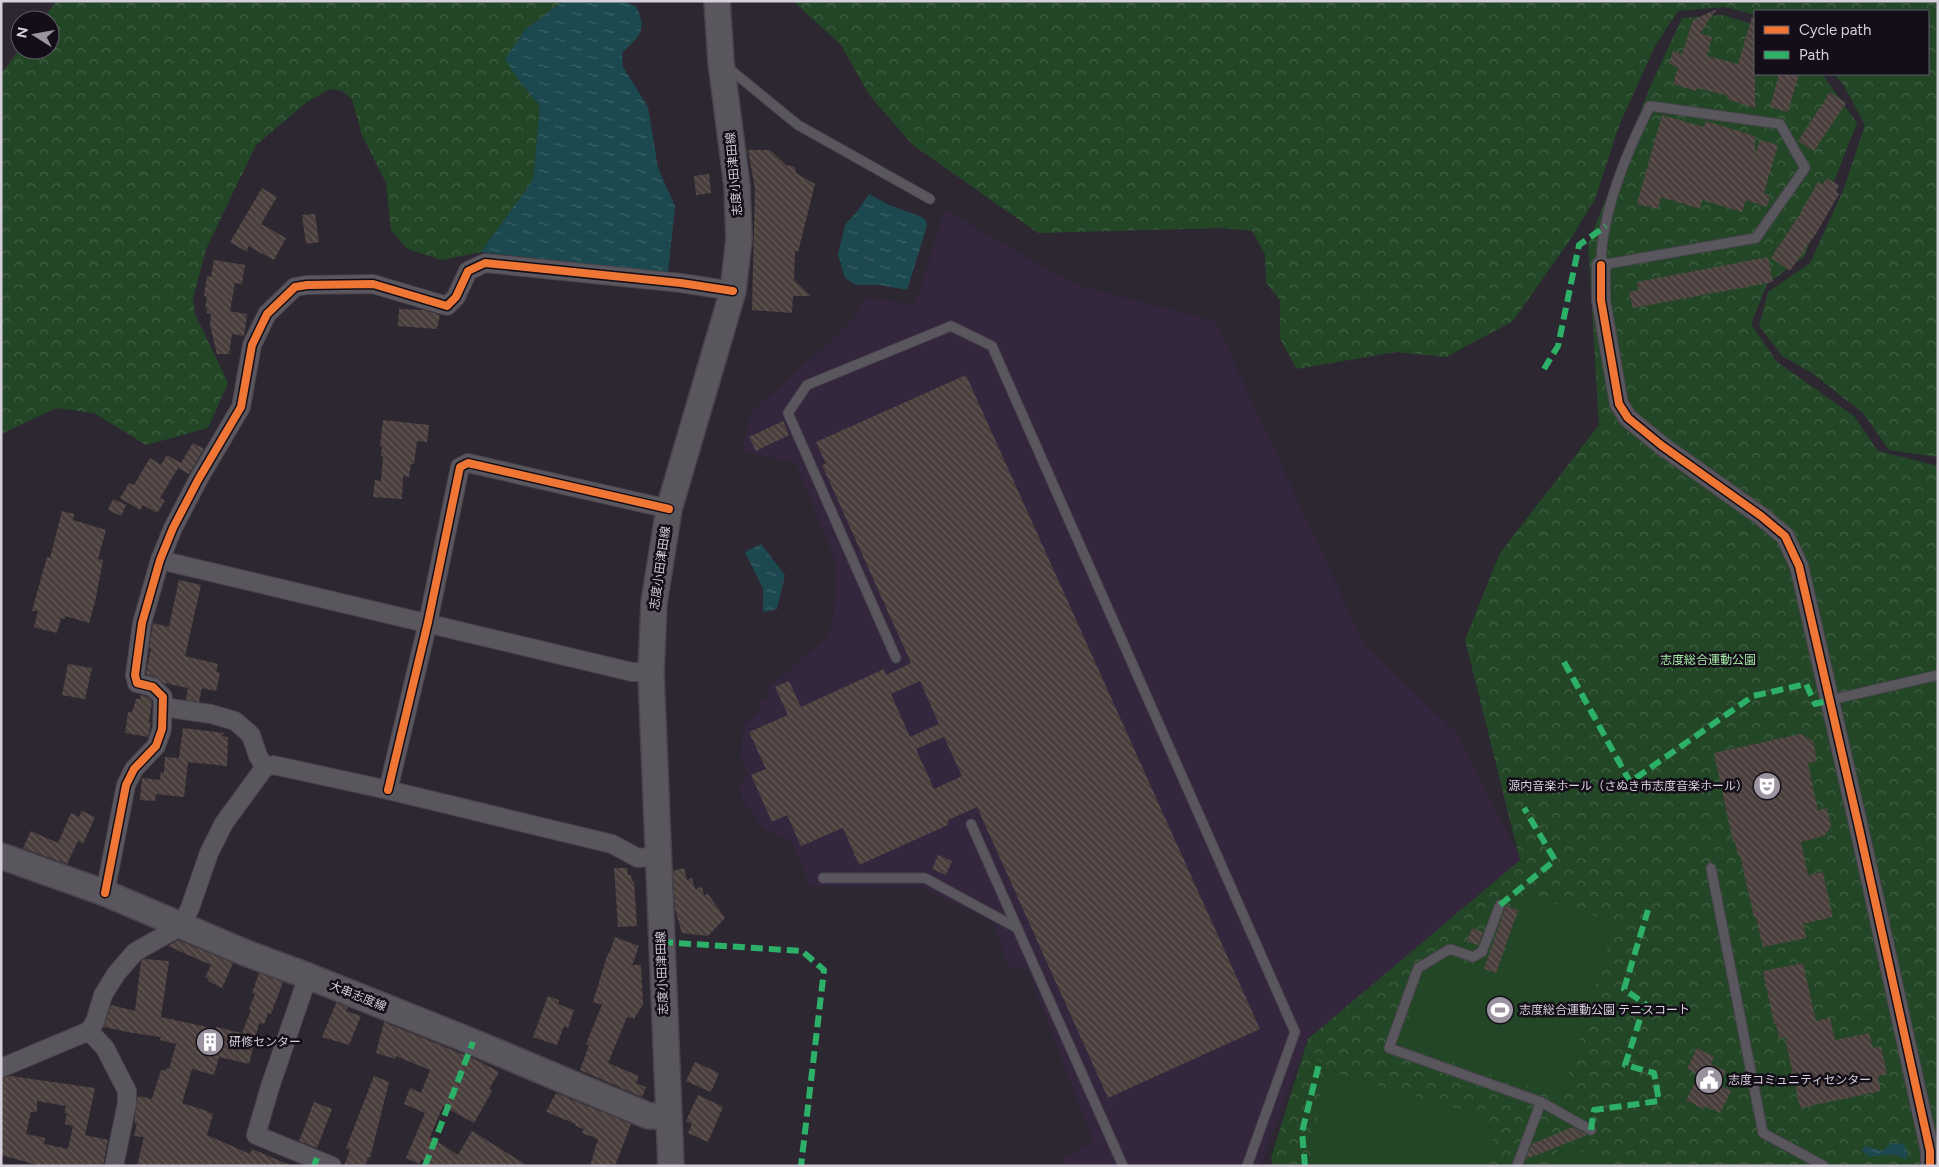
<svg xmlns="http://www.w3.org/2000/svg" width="1939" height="1167" font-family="Figtree,'Noto Sans JP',sans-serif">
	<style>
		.built { fill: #34263d }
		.forest { fill: url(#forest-crowns) }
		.pitch { fill: #234726 }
		.water { fill: url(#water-ripples) }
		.building { fill: url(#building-back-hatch); fill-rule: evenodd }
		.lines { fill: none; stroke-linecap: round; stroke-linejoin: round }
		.service-casing { stroke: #48434c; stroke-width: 11 }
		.minor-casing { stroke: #48434c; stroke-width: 20 }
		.secondary-casing { stroke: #48434c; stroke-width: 28 }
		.service { stroke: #5a565e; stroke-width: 9 }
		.minor { stroke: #5a565e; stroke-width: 18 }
		.secondary { stroke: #5a565e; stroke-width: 25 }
		.quiet { stroke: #2db169; stroke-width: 6; stroke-dasharray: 12 6; stroke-linecap: butt }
		.cycleway-casing { stroke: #130e17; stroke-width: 11 }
		.cycleway { stroke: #f07635; stroke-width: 8 }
		.labels { text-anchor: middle; stroke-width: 5; stroke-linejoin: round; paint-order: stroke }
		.street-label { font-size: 12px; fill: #d6cfdc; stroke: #130e17 }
		.park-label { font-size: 12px; fill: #a6eea7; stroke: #130e17 }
		.poi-label { font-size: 12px; fill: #d6cfdc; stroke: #130e17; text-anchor: start }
	</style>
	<defs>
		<pattern id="forest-crowns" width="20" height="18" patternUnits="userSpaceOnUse" patternTransform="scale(1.25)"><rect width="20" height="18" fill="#234726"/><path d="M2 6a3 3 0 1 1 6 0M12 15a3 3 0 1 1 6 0" fill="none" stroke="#426045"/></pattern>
		<pattern id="water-ripples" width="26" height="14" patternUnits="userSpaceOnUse" patternTransform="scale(1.25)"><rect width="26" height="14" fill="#1c494f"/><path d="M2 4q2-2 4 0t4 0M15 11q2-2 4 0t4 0" fill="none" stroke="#3c6268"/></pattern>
		<pattern id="building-back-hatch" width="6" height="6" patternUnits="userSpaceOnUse" patternTransform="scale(1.25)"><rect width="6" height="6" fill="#4a3f3c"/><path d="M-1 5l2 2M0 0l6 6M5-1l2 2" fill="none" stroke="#635a58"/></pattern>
	</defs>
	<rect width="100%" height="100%" fill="#2d2732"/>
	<polygon class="built" points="945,210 1076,285 1215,321 1364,644 1456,733 1521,860 1308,1039 1260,1166 1065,1166 1062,1160 1093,1141 1028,970 1009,968 994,923 921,887 810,886 793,843 765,829 743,801 739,785 748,776 741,758 743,726 761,710 760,703 768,698 769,687 826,638 833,622 837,565 796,463 741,451 752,412 849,324 866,297 915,305"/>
	<g class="forest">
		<polygon points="57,1 563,1 525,30 518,79 540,106 533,180 481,252 442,260 407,249 391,230 386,183 362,135 352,99 342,91 330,89 307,102 256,145 206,249 193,299 195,314 228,383 208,428 146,445 94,413 56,408 1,434 1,74 20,49 50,50 50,20 42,20"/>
		<polygon points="793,1 1938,1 1938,457 1889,450 1863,413 1812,373 1782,356 1759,326 1768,292 1810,263 1843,191 1865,125 1843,84 1834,74 1928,74 1928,11 1755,11 1755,15 1726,7 1678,11 1655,46 1619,126 1595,199 1572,237 1513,321 1446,357 1396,352 1297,369 1280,339 1280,300 1266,283 1265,254 1252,231 1222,228 1038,233 913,145 870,96 841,45"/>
		<polygon points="1723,15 1755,25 1755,74 1822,74 1857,123 1804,257 1767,284 1751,324 1777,362 1854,416 1878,451 1938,466 1938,1166 1273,1166 1271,1158 1308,1039 1520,860 1465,640 1500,553 1599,425 1588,244 1650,87 1682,18"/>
	</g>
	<g class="pitch">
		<polygon points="1525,894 1615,922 1562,1096 1400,1046 1426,965 1443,957 1497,974"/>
		<polygon points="1336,1073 1486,1117 1495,1133 1485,1166 1315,1166 1314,1155 1321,1086"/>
		<polygon points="1576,1148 1607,1166 1548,1166 1558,1151"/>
	</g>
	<g class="water">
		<path d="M563 1H621L636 6C648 31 640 35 622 53L623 67 648 107 658 168 675 206 668 273 481 252 533 180 540 106 518 79 505 59 525 30Z"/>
		<polygon points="869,194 889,205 922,217 926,221 927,226 907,290 880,285 856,285 845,278 838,254 845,225 859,209"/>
		<polygon points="761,544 785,575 777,609 763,612 763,589 745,552"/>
		<path d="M1892 1143 1904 1144 1908 1154 1905 1160C1892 1149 1884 1158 1868 1156L1861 1149 1866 1146 1882 1151Z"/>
	</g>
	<g class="building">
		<polygon points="1717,9 1700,33 1712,37 1707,56 1738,64 1752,17 1755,18 1755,108 1727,99 1728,96 1697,88 1696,91 1673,84 1678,67 1669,64 1673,51 1682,54 1693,20"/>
		<polygon points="1779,74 1799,74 1788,112 1770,107"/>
		<polygon points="1830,92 1846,103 1814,151 1798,141"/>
		<polygon points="1662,115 1704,127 1706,121 1755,136 1755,155 1760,140 1778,145 1764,193 1770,196 1767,207 1746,200 1742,212 1702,200 1700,209 1661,197 1658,209 1637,204"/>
		<polygon points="748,150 770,150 786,165 795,167 796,173 815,184 798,252 795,251 794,280 811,296 793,296 792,313 752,310 755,189"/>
		<polygon points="709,174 711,193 696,195 694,176"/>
		<polygon points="1826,178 1839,185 1836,192 1839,194 1817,232 1790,271 1771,258 1798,217 1818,182 1823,185"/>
		<polygon points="262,188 277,197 261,224 286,238 274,260 248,246 247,252 230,242"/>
		<polygon points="315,214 319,242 306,244 302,215"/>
		<polygon points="1768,257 1773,282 1633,308 1629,292 1638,290 1637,282"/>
		<polygon points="214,260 245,265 242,284 235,283 230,311 247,314 244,336 232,334 229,354 217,354 210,325 211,314 207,313 207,308 205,308 207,297 204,296 207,276 211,277"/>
		<polygon points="399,309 424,310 440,315 437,329 398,326"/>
		<path d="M966 375 1260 1029 1108 1098 977 807 948 820V825L859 865 843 828 801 846 787 815 772 822 751 775 766 769 749 732 788 715 775 687 789 681 801 707 884 669 886 675 911 663 822 465 826 464 816 442ZM920 681 939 724 910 737 891 694ZM944 737 962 776 934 789 916 749Z"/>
		<polygon points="383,420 429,425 427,442 417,441 414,464 411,464 409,477 403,476 402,499 373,497 375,480 381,481 383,456 381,456 382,447 380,446"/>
		<polygon points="783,421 789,435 756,451 749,437"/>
		<polygon points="193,443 204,449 189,474 178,468 160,498 165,501 157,513 143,505 140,510 120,498 129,483 134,485 150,458 161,465 167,455 181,463"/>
		<polygon points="113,499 126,505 121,516 108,510"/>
		<polygon points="62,511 74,514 73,520 106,530 98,559 103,560 95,602 89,623 65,616 65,619 61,618 57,633 34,627 38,611 32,611 47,557 50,558"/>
		<polygon points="179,580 201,585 185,656 218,664 216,672 220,673 216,691 202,688 199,702 186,700 188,688 164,683 156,677 146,674 151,648 149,648 153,623 169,627"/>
		<polygon points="68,664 92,668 85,699 62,695"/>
		<polygon points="141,695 148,697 152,701 149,722 151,722 148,737 125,733 128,712 132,712 136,699 140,699"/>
		<polygon points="183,728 224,733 222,736 228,737 227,766 188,762 184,797 156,794 155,801 140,800 142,778 160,780 161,772 164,773 165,757 179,758"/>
		<polygon points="1801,734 1813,741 1817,761 1808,763 1818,810 1827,808 1831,827 1824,836 1801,842 1808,875 1823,872 1833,917 1803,924 1806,938 1763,947 1756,917 1754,917 1740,855 1738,855 1735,842 1733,842 1714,753"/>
		<polygon points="82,811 95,817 83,844 78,841 67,864 23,848 31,831 58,843 71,813 79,817"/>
		<polygon points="938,855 952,861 946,875 932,869"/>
		<polygon points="614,868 627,868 628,875 631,875 632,881 634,881 637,926 618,927"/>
		<polygon points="684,868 687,880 692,878 695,889 702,887 704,895 708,894 725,918 708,936 682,933 675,909 673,871"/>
		<polygon points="1506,906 1518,910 1496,973 1484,969"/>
		<polygon points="1472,928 1483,932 1478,945 1467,942"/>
		<polygon points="615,937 639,946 632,965 641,965 643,1004 634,1019 627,1017 608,1063 639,1076 636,1083 646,1087 642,1097 580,1070 589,1045 586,1044 602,1005 593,1002 608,953 609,954"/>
		<polygon points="178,940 233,963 222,988 208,981 209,979 205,977 211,965 168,946"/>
		<polygon points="144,959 169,961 161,1017 216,1029 216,1027 242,1033 251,1010 249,1009 255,994 252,993 259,973 283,982 271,1014 268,1013 264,1024 259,1023 249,1064 219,1057 214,1075 192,1069 182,1103 207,1111 207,1112 213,1114 207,1135 250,1154 252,1149 292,1166 137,1166 144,1137 134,1136 137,1124 134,1123 138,1096 152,1099 161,1070 165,1071 166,1068 169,1069 176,1044 160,1040 161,1037 133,1033 104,1027 111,1005 135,1011 141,961"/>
		<polygon points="1803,963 1816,1021 1830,1018 1835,1040 1869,1033 1873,1048 1881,1046 1887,1075 1878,1076 1881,1091 1800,1108 1785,1037 1779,1038 1776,1024 1774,1024 1763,971"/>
		<polygon points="548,996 559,1000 558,1004 574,1010 568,1028 564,1026 557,1045 533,1037"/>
		<polygon points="336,1003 348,1007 346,1011 361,1016 349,1045 322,1037"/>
		<polygon points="384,1022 479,1061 499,1072 489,1089 492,1091 474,1123 443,1106 430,1137 458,1155 472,1131 528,1166 431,1166 421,1159 419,1164 406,1158 425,1113 404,1104 410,1088 421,1093 430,1070 396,1056 395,1059 376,1053"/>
		<polygon points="1697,1048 1714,1057 1711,1064 1726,1071 1719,1085 1731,1091 1720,1113 1705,1106 1703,1109 1686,1100 1699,1075 1687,1069"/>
		<polygon points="695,1062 719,1073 711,1092 686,1081"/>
		<path d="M10 1076 95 1088 85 1135 108 1140 103 1166H41L1 1155 2 1078ZM37 1101 66 1106 64 1113H67L65 1124 73 1126 68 1149 44 1144 45 1138 26 1134 31 1112H37Z"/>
		<polygon points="374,1076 389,1082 370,1158 368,1157 365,1166 344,1166 350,1150 346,1148"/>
		<polygon points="556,1093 631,1124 615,1166 590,1166 598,1139 582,1133 584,1129 575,1126 576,1124 546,1112"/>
		<polygon points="698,1095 723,1107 708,1142 688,1133 692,1124 686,1121"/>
		<polygon points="314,1102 332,1109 317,1148 299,1141"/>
		<polygon points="1573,1127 1587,1135 1526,1159 1532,1144"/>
	</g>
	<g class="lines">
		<defs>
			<g id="service">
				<polyline points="727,67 798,125 930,199"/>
				<path d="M1650 106 1780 124 1805 168 1756 238 1601 265C1601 214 1627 151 1650 106Z"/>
				<polyline points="896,658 788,413 807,385 951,326 992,346 1295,1032 1247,1166"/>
				<polyline points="1830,700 1938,675"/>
				<polyline points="971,824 1123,1166"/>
				<polyline points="1711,868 1763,1133 1824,1166"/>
				<polyline points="823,878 925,878 1017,928"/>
				<polyline points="1500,905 1482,952 1473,957 1450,949 1418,968 1389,1048 1541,1102 1591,1130"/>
				<polyline points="1517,1166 1541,1102"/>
			</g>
			<g id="minor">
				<polyline points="1601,265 1601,300 1619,404 1628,418 1661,445 1761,516 1785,536 1799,566 1859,828 1930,1151 1930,1166"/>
				<polyline points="160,560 632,672 651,672"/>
				<polyline points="265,767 273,765 388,790 612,844 638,858 657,856"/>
				<polyline points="388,790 428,622 460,467 468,463 669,509"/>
				<polyline points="105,893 126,785 134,769 156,746 162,729 163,697 153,687 137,683 135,675 142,623 160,560 173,528 198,480 241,407 252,345 267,314 295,287 307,285 373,284 447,306 456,297 468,271 485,263 681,283 733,291"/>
				<polyline points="308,976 270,1087 256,1135 332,1166"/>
				<polyline points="89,1031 105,1048 127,1091 127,1103 114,1166"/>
				<polyline points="1,1068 89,1031 95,1022 103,995 116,974 135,952 181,926 190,908 209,853 224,823 265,767 258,756 251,735 235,721 211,714 163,707"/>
			</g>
			<g id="secondary">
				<polyline points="1,856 105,893 246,953 308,976 473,1042 649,1116 667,1116"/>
				<polyline points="671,1166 651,672 654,603 669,509 733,291 739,239 737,186 721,62 717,1"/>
			</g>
		</defs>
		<use href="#service" class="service-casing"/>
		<use href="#minor" class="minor-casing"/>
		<use href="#secondary" class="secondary-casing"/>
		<use href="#service" class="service"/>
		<use href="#minor" class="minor"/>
		<use href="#secondary" class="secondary"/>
		<g class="quiet">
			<polyline points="1544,369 1558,346 1579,245 1606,226"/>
			<polyline points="1564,662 1630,782 1753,696 1806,684 1815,704 1830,700"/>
			<polyline points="1500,905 1555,860 1524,808"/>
			<polyline points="661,942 802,951 824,970 801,1166"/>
			<polyline points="1591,1130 1594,1110 1659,1101 1654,1073 1625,1065 1645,1004 1624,989 1648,910"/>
			<polyline points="314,1166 317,1158"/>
			<polyline points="425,1166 473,1042"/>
			<polyline points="1305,1166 1302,1132 1320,1060"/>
		</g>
		<defs>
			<g id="cycleway">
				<polyline points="1601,265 1601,300 1619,404 1628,418 1661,445 1761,516 1785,536 1799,566 1859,828 1930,1151 1930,1166"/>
				<polyline points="388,790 428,622 460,467 468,463 669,509"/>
				<polyline points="105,893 126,785 134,769 156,746 162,729 163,697 153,687 137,683 135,675 142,623 160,560 173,528 198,480 241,407 252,345 267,314 295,287 307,285 373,284 447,306 456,297 468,271 485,263 681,283 733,291"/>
			</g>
		</defs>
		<use href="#cycleway" class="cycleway-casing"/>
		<use href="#cycleway" class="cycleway"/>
	</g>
	<defs>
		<symbol id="theatre-disc" viewBox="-11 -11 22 22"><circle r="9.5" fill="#9b94a0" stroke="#130e17"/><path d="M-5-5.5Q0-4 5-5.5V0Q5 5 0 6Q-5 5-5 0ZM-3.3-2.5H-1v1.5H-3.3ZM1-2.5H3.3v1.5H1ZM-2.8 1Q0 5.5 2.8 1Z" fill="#fff"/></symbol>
		<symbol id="stadium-disc" viewBox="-11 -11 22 22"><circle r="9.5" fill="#9b94a0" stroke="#130e17"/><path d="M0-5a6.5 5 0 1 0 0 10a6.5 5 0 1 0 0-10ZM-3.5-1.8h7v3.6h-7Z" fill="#fff"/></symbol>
		<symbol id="building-disc" viewBox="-11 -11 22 22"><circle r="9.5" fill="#9b94a0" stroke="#130e17"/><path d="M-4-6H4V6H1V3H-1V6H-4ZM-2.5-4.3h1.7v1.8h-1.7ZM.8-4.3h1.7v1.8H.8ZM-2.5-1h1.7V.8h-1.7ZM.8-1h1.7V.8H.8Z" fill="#fff"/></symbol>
		<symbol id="civic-disc" viewBox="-11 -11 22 22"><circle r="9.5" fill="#9b94a0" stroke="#130e17"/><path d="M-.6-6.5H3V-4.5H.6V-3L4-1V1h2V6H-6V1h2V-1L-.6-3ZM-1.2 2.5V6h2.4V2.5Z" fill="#fff"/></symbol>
	</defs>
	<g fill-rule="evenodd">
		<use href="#theatre-disc" x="1751" y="770" width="32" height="32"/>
		<use href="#stadium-disc" x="1484" y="994" width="32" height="32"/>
		<use href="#building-disc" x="194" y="1026" width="32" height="32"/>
		<use href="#civic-disc" x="1693" y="1064" width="32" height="32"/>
	</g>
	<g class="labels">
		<g class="street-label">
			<text transform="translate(734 174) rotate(-95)" y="4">志度小田津田線</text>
			<text transform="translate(660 568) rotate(-82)" y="4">志度小田津田線</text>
			<text transform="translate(662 973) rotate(-92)" y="4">志度小田津田線</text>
			<text transform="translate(358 996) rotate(22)" y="4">大串志度線</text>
		</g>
		<g class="park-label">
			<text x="1708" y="664">志度総合運動公園</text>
		</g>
		<g class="poi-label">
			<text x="1748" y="790" text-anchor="end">源内音楽ホール（さぬき市志度音楽ホール）</text>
			<text x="1519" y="1014">志度総合運動公園 テニスコート</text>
			<text x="229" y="1046">研修センター</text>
			<text x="1728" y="1084">志度コミュニティセンター</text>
		</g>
	</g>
	<rect width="1939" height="1167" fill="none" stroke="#d6cfdc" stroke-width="5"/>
	<rect x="1754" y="10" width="175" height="65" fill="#130e17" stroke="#615b66"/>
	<rect x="1764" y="26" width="25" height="8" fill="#f07635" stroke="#615b66"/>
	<text x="1799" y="35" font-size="15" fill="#d6cfdc">Cycle path</text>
	<rect x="1764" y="51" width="25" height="8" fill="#2db169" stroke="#615b66"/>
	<text x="1799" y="60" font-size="15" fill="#d6cfdc">Path</text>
	<g transform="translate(35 35) rotate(281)"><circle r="24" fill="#130e17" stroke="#615b66"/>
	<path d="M0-4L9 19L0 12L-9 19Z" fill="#9b94a0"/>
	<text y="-8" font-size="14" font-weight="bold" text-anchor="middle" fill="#d6cfdc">N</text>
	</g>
</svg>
